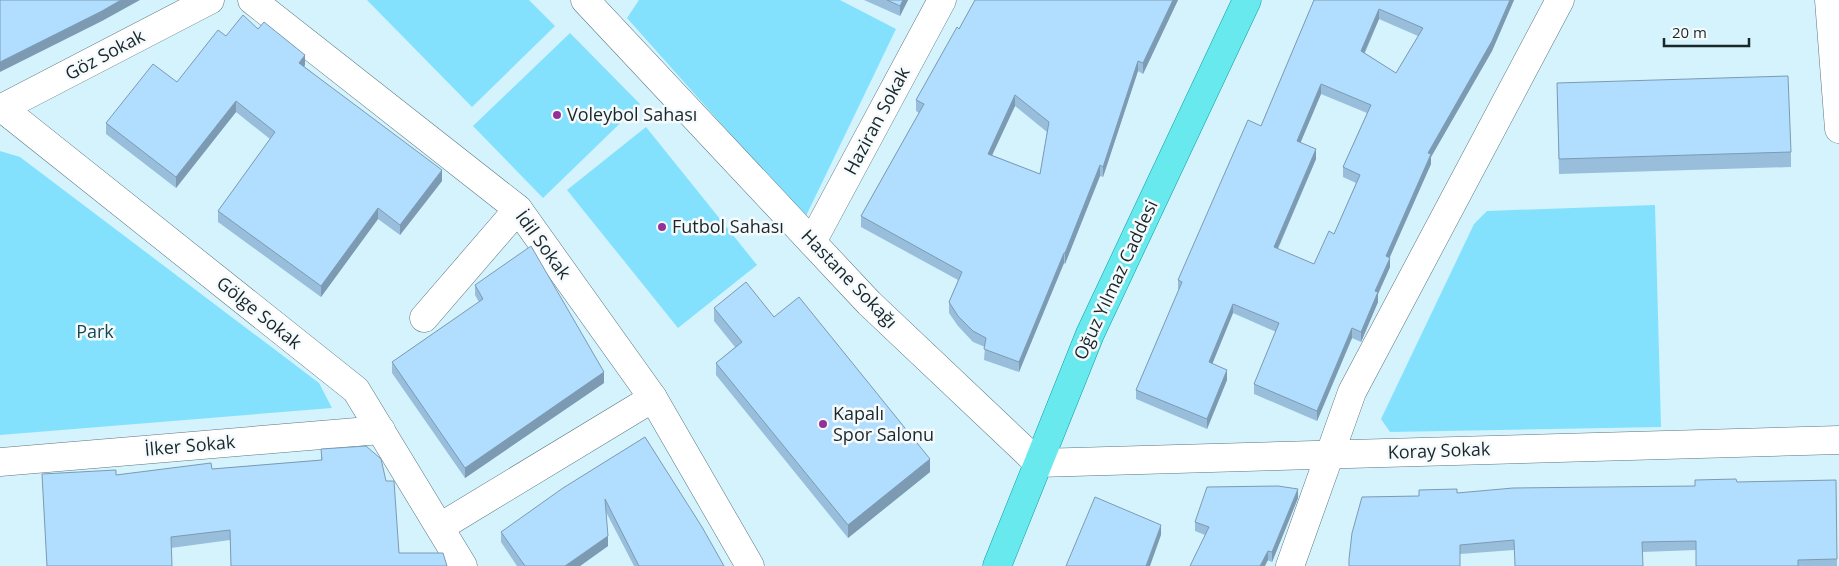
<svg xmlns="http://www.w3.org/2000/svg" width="1839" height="566" font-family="'Open Sans',sans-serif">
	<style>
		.green { fill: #83e1fe }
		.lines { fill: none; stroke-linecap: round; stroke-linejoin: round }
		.minor-casing { stroke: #5b767f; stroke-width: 29 }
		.major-casing { stroke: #0b9ca2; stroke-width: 29 }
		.minor { stroke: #fff; stroke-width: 28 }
		.major { stroke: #68e9ee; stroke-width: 28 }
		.wall { fill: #98bedb; fill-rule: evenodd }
		.shaded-wall { fill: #7c9bb2 }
		.building { fill: #b1ddff; stroke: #7c9bb2; fill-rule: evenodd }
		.poi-dot { fill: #933199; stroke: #f5fbfd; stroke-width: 2 }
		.labels { text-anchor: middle; stroke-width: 5; stroke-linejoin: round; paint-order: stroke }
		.street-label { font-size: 18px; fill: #1b262a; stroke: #f5fbfd }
		.poi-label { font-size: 18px; fill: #1b262a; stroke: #f5fbfd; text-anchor: start }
		.park-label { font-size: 18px; fill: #184856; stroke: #f5fbfd }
	</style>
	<rect width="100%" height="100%" fill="#d4f3fd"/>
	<g class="green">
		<polygon points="367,0 529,0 555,26 472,107"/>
		<polygon points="639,0 840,0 896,29 805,218 627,18"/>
		<polygon points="570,33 640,104 543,198 473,126"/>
		<polygon points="646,127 757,265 678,328 567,190"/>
		<polygon points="0,151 20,157 319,383 332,408 0,435"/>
		<polygon points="1655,205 1661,427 1390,432 1381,419 1474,224 1487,211"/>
	</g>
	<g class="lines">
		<defs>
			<g id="minor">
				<polyline points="252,0 518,209 653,398 750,566"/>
				<polyline points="585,0 869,303 1038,463 1839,440"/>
				<polyline points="1829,0 1839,129"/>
				<polyline points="2,108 356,390 463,566"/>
				<polyline points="0,109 210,0"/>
				<polyline points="812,242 942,0"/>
				<polyline points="424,318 518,209"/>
				<polyline points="0,462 381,430"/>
				<polyline points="440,527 653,398"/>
				<polyline points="1290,566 1352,392 1560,0"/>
			</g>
			<polyline id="major" points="997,566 1090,334 1247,0"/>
		</defs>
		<use href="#minor" class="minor-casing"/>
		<use href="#major" class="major-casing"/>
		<use href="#minor" class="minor"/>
		<use href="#major" class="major"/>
	</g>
	<g class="wall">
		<polygon points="864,0 908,0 900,16"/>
		<path d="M975 0H1178L1143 74 1138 71 1103 177 1100 176 1065 264 1064 263 1019 372 984 360 985 347 973 342 958 326 949 313V302L958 280 861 227V216L919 113 916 111V100L959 29ZM1015 106 1047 132 1040 174 992 155Z"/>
		<path d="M1314 0H1514L1492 51 1431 157V164L1389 257 1390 267 1378 294V302L1361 342 1352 338 1317 421 1254 394V384L1276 332 1233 313 1212 364 1227 380 1207 429 1136 399V390L1179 290 1178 289V280L1261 126ZM1379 19 1418 36 1396 73 1365 53ZM1321 94 1367 113 1343 167V177L1356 183 1334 234 1314 264 1278 249 1316 159 1300 143Z"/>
		<polygon points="258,29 305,65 304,66 442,181 400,235 378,219 321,297 218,222 218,211 270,139 236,112 176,188 106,134 106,123 177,82 226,36"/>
		<polygon points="1557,83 1791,152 1791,167 1559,174"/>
		<polygon points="475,285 604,383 465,478 392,373 392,362 479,302 475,295"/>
		<polygon points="714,308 774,317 930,472 848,538 716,375 716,363 735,347 714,321"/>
		<polygon points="645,437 724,566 634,566 606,512 608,546 580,566 517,566 501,542 501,532"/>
		<polygon points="321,449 399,553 447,566 231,566 230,540 171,548 172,566 47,566 42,474 116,475 212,469 321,460"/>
		<polygon points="1836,480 1837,566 1696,566 1696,550 1642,552 1514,550 1460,554 1419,496 1457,493 1695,486 1737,482"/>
		<polygon points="1298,498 1272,562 1195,531 1195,522"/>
	</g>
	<g class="shaded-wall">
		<polygon points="121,0 140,0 102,21 0,72 0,62"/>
		<polygon points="903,0 908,0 900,16 900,6"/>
		<polygon points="1173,0 1178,0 1143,74 1143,63"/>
		<polygon points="1510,0 1514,0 1492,51 1431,157 1431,164 1386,266 1386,256 1428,153"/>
		<polygon points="1379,9 1379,19 1361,60 1361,51"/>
		<polygon points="305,55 305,65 299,73 299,63"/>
		<polygon points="1138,61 1138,71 1103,177 1103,167"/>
		<polygon points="1321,84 1321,94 1297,151 1297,141"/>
		<polygon points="1015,95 1015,106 988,164 988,154"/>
		<polygon points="236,101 236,112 176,188 176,177"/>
		<polygon points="1316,149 1316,159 1274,257 1274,247"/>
		<polygon points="1100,165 1100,176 1065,264 1065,253"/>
		<polygon points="442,170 442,181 400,235 400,225"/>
		<polygon points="378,208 378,219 321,297 321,286"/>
		<polygon points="1064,253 1064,263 1019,372 1019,362"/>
		<polygon points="1390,258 1390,267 1378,294 1378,302 1361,342 1361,332 1375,291"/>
		<polygon points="1233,304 1233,313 1209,372 1209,362"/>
		<polygon points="1352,328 1352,338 1317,421 1317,411"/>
		<polygon points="1227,370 1227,380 1207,429 1207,419"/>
		<polygon points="604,372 604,383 465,478 465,468"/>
		<polygon points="930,459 930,472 848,538 848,525"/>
		<polygon points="1298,489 1298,498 1272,562 1272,552"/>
		<polygon points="1161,525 1161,535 1150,566 1146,566"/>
		<polygon points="608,536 608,546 580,566 565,566"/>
		<polygon points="1268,551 1268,560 1265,566 1260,566"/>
	</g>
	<g class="building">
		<polygon points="0,0 121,0 102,11 0,62"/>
		<polygon points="887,0 903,0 900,6"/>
		<path d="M975 0H1173L1143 63 1138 61 1103 167 1100 165 1065 253H1064L1019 362 984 349 986 338 973 331 958 316 949 302 962 272 861 216 924 104 916 100 957 27 959 29ZM1015 95 1049 122 1040 174 988 154Z"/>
		<path d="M1314 0H1510L1492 41 1428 153 1431 154 1386 256 1390 258 1375 291 1378 292 1361 332 1352 328 1317 411 1254 384 1279 323 1233 304 1209 362 1227 370 1207 419 1136 390 1182 282 1178 280 1248 120 1261 126ZM1379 9 1423 28 1396 73 1361 51ZM1321 84 1371 105 1343 167 1360 175 1334 234 1329 231 1314 264 1274 247 1316 149 1297 141Z"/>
		<polygon points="243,15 258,29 264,22 305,55 299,63 442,170 400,225 378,208 321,286 218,211 275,132 236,101 176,177 106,123 153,64 177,82 218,30 226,36"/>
		<polygon points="1788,76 1791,152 1559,159 1557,83"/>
		<polygon points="531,246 604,372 465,468 392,362 483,299 475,285"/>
		<polygon points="746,282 774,317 799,297 930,459 848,525 716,363 742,342 714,308"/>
		<polygon points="645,437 702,527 724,566 639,566 605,499 608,536 565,566 525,566 501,532 563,488"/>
		<polygon points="366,446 381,459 386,481 394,481 399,553 443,553 447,566 231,566 230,530 171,537 172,566 47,566 42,474 116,470 116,475 211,463 212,469 322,460 321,449"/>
		<polygon points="1736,479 1737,482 1836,480 1837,559 1798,560 1798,566 1696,566 1696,541 1642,542 1643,566 1515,566 1514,540 1460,545 1460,566 1349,566 1349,559 1352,533 1362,497 1419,496 1419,490 1457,489 1457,493 1513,488 1695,486 1695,480"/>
		<polygon points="1278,486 1298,489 1272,552 1268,551 1260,566 1190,566 1209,527 1195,522 1207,487"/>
		<polygon points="1095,497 1161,525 1146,566 1066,566"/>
	</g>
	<g class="poi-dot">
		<circle cx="557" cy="115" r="5"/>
		<circle cx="662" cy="227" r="5"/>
		<circle cx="823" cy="424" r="5"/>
	</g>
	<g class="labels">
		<g class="street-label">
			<text transform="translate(105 55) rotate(-28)" y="6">Göz Sokak</text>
			<text transform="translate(877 121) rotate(-62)" y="6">Haziran Sokak</text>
			<text transform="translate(543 245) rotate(54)" y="6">İdil Sokak</text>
			<text transform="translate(849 279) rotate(46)" y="6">Hastane Sokağı</text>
			<text transform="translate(1116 280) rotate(-65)" y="6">Oğuz Yılmaz Caddesi</text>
			<text transform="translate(259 313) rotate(39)" y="6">Gölge Sokak</text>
			<text transform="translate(190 446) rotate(-5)" y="6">İlker Sokak</text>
			<text transform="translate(1439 451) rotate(-2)" y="6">Koray Sokak</text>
		</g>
		<g class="poi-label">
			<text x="567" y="121">Voleybol Sahası</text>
			<text x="672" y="233">Futbol Sahası</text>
			<text x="833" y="420">Kapalı<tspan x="833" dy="21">Spor Salonu</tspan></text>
		</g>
		<g class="park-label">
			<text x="95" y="338">Park</text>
		</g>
	</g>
	<path d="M1664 38v8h85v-8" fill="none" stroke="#1b262a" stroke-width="2.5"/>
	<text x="1672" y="38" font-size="15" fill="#1b262a" stroke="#f5fbfd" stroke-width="4" paint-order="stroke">20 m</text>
</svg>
